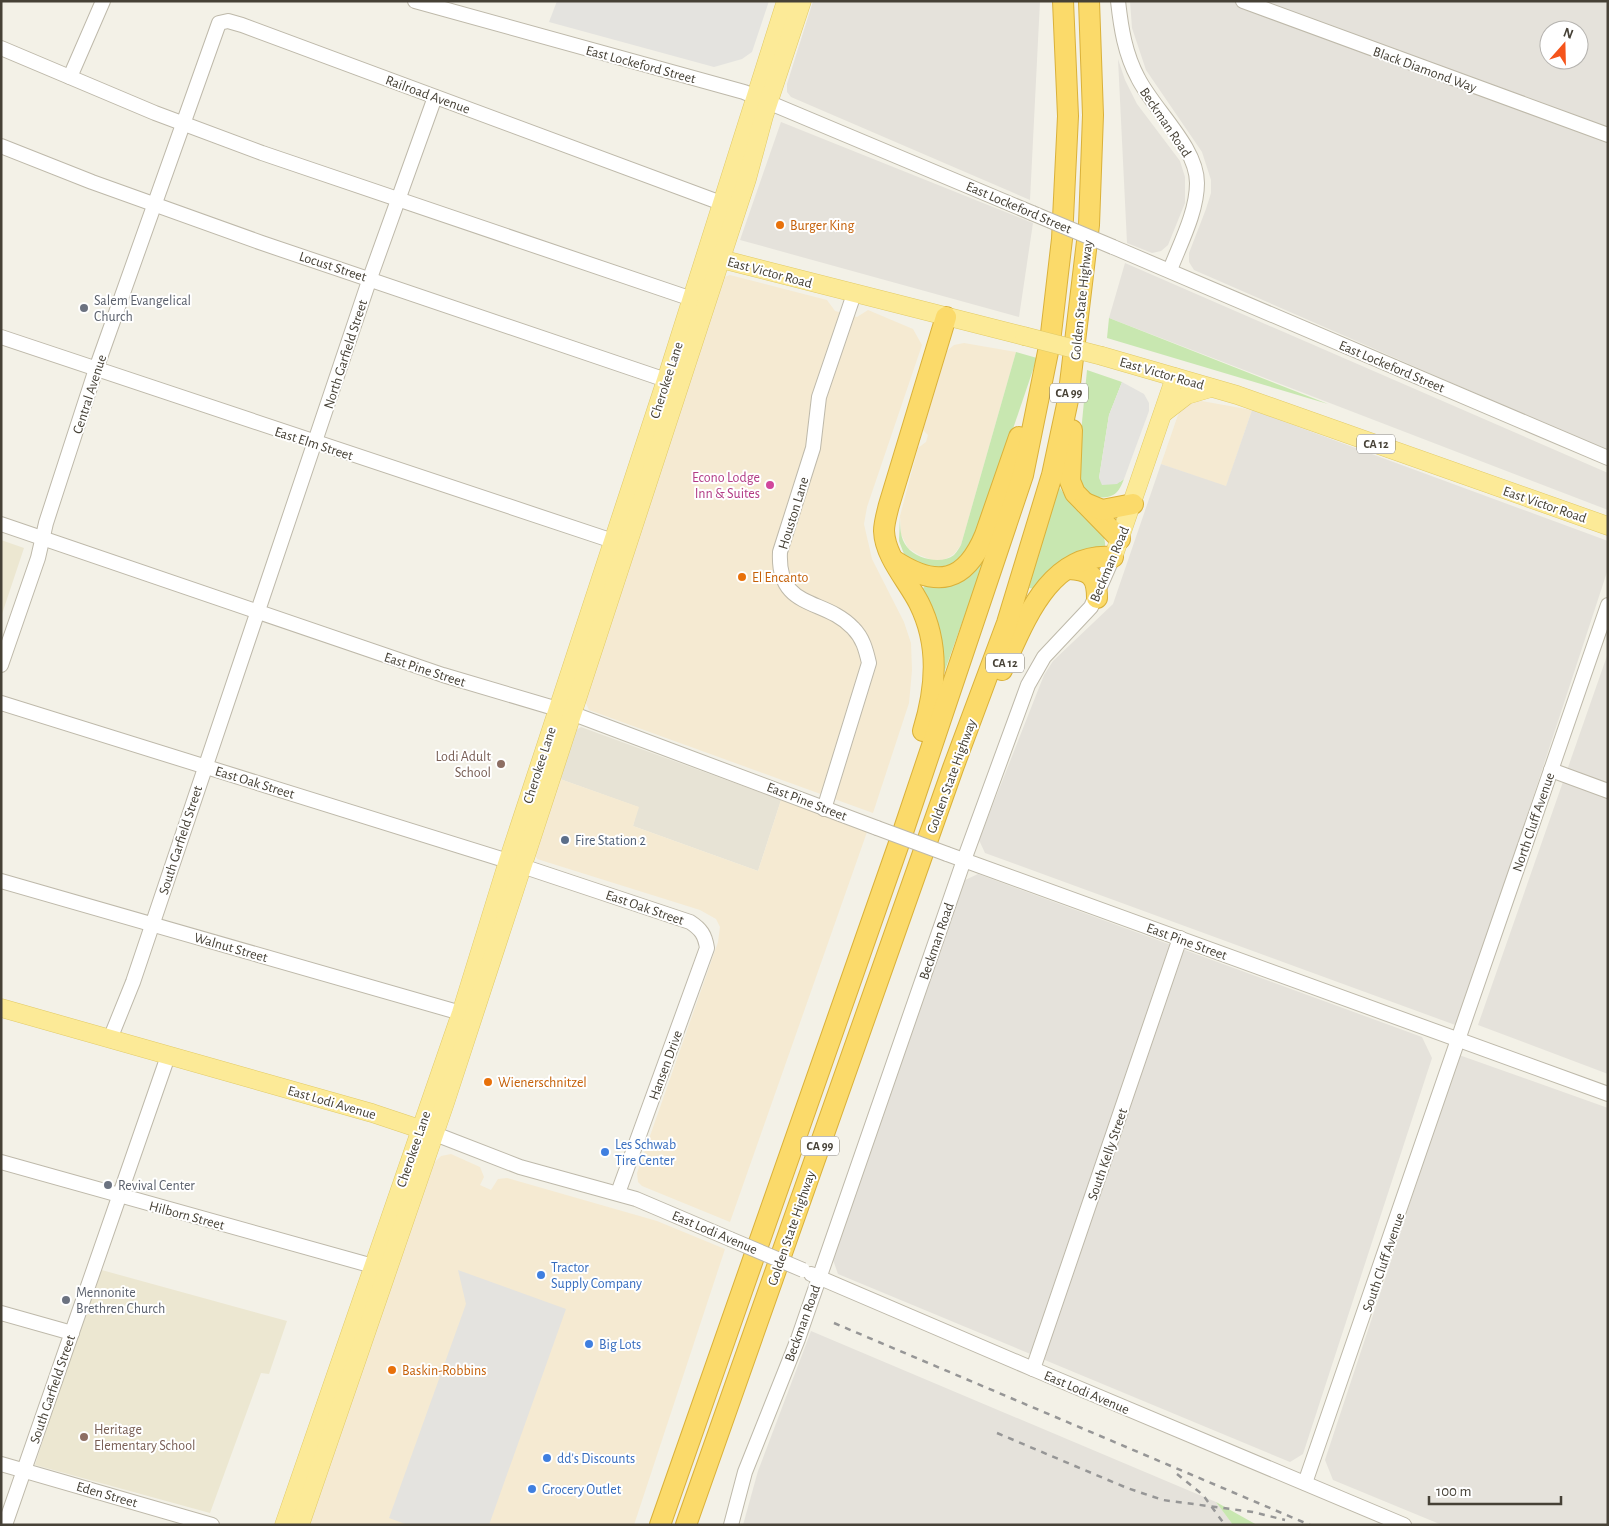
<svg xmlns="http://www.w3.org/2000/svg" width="1609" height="1526" font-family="'Alegreya Sans',sans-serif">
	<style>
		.residential { fill: #e7e3d5 }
		.commercial { fill: #f5ead2 }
		.industrial { fill: #e5e2db; fill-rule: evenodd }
		.education { fill: #ece7d1 }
		.green { fill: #c8e7b0 }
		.parking { fill: #e4e3df }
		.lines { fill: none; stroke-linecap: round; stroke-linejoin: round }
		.minor-casing { stroke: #beb9aa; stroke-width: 16 }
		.major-casing { stroke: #e1ca67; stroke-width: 19 }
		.highway-casing { stroke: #dab13a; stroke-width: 22 }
		.minor { stroke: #fff; stroke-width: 14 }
		.major { stroke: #fcea97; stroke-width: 18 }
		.highway { stroke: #fbda6a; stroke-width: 20 }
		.rail { stroke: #969696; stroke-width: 2.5; stroke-dasharray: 6 6; stroke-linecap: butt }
		.minor-bridge-casing { stroke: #beb9aa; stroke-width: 16; stroke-linecap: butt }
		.major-bridge-casing { stroke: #e1ca67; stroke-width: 19; stroke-linecap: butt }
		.minor-bridge { stroke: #fff; stroke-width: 14 }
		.major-bridge { stroke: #fcea97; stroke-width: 18 }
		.food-dot { fill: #e8710a; stroke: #fff; stroke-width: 2 }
		.worship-dot { fill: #6b7280; stroke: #fff; stroke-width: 2 }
		.hotel-dot { fill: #d1479c; stroke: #fff; stroke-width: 2 }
		.education-dot { fill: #8d6e63; stroke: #fff; stroke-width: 2 }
		.service-dot { fill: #5c6f8a; stroke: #fff; stroke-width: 2 }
		.shop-dot { fill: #3f7fe0; stroke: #fff; stroke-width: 2 }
		.labels { text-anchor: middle; stroke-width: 4; stroke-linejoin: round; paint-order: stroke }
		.shield { fill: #fff; stroke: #7e7a72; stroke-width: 1 }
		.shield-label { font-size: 12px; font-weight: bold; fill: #464136 }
		.street-label { font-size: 14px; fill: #464136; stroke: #fff }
		.food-label { font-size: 14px; fill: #c56008; stroke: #fff; text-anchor: start }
		.worship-label { font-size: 14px; fill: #5b616d; stroke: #fff; text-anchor: start }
		.hotel-label { font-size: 14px; fill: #b23c85; stroke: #fff; text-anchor: end }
		.education-label { font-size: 14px; fill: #785e54; stroke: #fff; text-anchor: end }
		.service-label { font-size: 14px; fill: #4e5e75; stroke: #fff; text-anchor: start }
		.shop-label { font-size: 14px; fill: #366cbe; stroke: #fff; text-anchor: start }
	</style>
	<rect width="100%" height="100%" fill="#f3f1e7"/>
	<polygon class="residential" points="581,727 781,800 758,871 633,826 638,807 560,779 576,730"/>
	<g class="commercial">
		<polygon points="730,275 827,300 835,311 857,317 868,310 913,329 922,345 867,507 864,524 872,559 904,622 911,643 912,670 909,703 873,813 589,710 585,701 721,278"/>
		<polygon points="964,343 1016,352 961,545 954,554 944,560 932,560 919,555 908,548 901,534 900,516 918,448 926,442 928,435 923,430 946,352 954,345"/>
		<polygon points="1196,400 1252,410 1226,487 1161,464 1178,415 1184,406"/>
		<polygon points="560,779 639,807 633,826 758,871 781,800 867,832 730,1222 642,1186 638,1182 637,1173 718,942 720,927 716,919 700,910 537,859 535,855"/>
		<polygon points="451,1154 480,1167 484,1177 480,1185 491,1190 498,1179 507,1178 657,1221 725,1249 634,1525 306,1525 434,1163 441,1156"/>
	</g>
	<g class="industrial">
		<polygon points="813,1 1040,1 1030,200 791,97 787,92 787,84"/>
		<path d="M1130 1H1608V451L1194 270 1189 262V253L1206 209 1211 193V180L1202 152 1146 70 1132 28ZM1549 30H1579V60H1549Z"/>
		<polygon points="1118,59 1125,80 1137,104 1180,161 1185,177 1185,203 1168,245 1161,251 1152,253 1127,243"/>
		<polygon points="781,122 1033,223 1019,317 740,240"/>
		<polygon points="1125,263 1608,473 1608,510 1109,318"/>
		<polygon points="1252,410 1608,541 1608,569 1458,1026 985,853 979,840 1044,675 1053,661 1113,604 1161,464 1226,486"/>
		<polygon points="1608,653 1608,1074 1478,1025"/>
		<polygon points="978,874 1422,1037 1432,1058 1303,1454 1290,1462 838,1274 833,1260 965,880"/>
		<polygon points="1459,1055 1608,1108 1608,1525 1442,1525 1333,1480 1325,1460"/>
		<polygon points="811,1331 1216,1502 1233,1525 743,1525 758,1471"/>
	</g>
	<g class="education">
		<polygon points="1,540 24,548 1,617"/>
		<polygon points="98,1269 287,1321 269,1374 261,1373 210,1513 35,1465"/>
	</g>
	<g class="green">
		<polygon points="1109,318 1328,404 1107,338"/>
		<path d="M1016 352 1037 358 975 541 952 566 937 570 915 563 904 554 899 541 900 516C900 527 900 538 907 547 916 559 942 565 954 555 957 552 959 548 961 545Z"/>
		<path d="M1087 370 1122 382 1109 415 1099 478 1120 482 1124 479C1122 484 1119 492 1113 495 1105 500 1089 497 1083 489 1080 485 1079 479 1077 474Z"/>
		<path d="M1056 482C1060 488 1064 494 1068 499 1080 512 1107 527 1105 546L1036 589 1029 588Z"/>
		<polygon points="992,539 944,673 939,672 920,592 927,583"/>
		<polygon points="1216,1502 1257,1525 1233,1525"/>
	</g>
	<g class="parking">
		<polygon points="557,1 769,1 752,52 742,59 714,67 549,22"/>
		<polygon points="1122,382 1144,394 1149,403 1149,411 1124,479 1117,484 1102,485 1099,478 1109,415"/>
		<polygon points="458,1270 566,1309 489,1525 408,1525 389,1518 466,1304"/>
	</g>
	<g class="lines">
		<defs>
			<g id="minor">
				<polyline points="415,1 744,92 1032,213"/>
				<path d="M1118 1C1121 28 1125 54 1138 78 1154 110 1197 147 1197 183 1197 212 1180 244 1170 270"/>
				<polyline points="1243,1 1608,135"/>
				<polyline points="1,48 155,113 262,153 692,299"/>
				<polyline points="70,77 103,1"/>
				<polyline points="1,146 92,182 262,243 666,380"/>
				<polyline points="1113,247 1608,458"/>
				<polyline points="1,337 622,544"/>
				<polyline points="1,524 443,675 571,713 877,828"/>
				<polyline points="1,665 38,558 46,523 96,369 219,23 228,21 242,25 732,207"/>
				<polyline points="1,703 508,861"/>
				<polyline points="1551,770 1608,791"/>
				<path d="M824 809 869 663C866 650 863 638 853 628 824 597 777 611 780 552L813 448 819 397 854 294"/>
				<polyline points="947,854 1608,1094"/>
				<path d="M522 866 690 922C701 929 705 935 707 948L618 1193"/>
				<polyline points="1,881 461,1013"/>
				<polyline points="110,1039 133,982 370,278 435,97"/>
				<polyline points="435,1134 520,1167 636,1199 730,1239"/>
				<polyline points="1,1162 373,1266"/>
				<polyline points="811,1274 1033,1369 1404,1525"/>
				<polyline points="1,1313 72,1333"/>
				<polyline points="1033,1369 1180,938"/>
				<polyline points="1,1464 212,1525"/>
				<polyline points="1305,1483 1608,605"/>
				<polyline points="5,1525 168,1056"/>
				<polyline points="731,1525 745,1472 798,1339 964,860 1028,685 1044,657 1091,607 1113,557"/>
			</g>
			<g id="major">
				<polyline points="709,256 1024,336"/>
				<polyline points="1102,356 1237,395 1608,526"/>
				<polyline points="1165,412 1187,395 1211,388"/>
				<polyline points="1115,552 1175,377"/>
				<polyline points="1,1008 372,1113 432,1133"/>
				<polyline points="284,1525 461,1013 508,861 666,380 786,1"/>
				<polyline points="300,1525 445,1103 747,179 764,116 802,1"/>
			</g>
			<g id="highway">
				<polyline points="1072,430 1070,481 1075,493 1120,539"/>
				<polyline points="1085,503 1102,510 1133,504"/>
				<path d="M895 561C937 588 965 583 985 535L1019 437"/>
				<path d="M1069 569C1090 570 1097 576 1097 598"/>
				<path d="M1002 670C1024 623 1049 551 1113 557"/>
				<path d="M923 731C936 688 940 645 919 603 908 581 885 557 884 531 884 523 887 513 889 505L946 317"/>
				<polyline points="660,1525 904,829 1023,475 1050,342 1062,239 1068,116 1063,1"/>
				<polyline points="686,1525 953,768 1007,623 1052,475 1068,400 1089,225 1093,115 1089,1"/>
			</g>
		</defs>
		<use href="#minor" class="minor-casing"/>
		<use href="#major" class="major-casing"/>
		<use href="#highway" class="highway-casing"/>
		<use href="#minor" class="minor"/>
		<use href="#major" class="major"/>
		<use href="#highway" class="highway"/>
		<g class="rail">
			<polyline points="834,1323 1310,1525"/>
			<polyline points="997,1433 1127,1488 1163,1500 1253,1512 1285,1520"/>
			<polyline points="1177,1474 1203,1495 1225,1525"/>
		</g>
		<defs>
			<g id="minor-bridge">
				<polyline points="1032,213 1113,247"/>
				<polyline points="877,828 947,854"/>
				<polyline points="730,1239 803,1270"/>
			</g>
			<polyline id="major-bridge" points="1024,336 1102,356"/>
		</defs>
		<use href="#minor-bridge" class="minor-bridge-casing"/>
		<use href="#major-bridge" class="major-bridge-casing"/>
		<use href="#minor-bridge" class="minor-bridge"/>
		<use href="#major-bridge" class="major-bridge"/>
	</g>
	<g class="food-dot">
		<circle cx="780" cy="225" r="5"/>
		<circle cx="742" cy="577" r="5"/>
		<circle cx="488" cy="1082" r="5"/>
		<circle cx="392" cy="1370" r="5"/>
	</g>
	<g class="worship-dot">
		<circle cx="84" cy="308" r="5"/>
		<circle cx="108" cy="1185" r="5"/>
		<circle cx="66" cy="1300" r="5"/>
	</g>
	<circle class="hotel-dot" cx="770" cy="485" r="5"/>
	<g class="education-dot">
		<circle cx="501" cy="764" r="5"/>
		<circle cx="84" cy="1437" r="5"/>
	</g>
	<circle class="service-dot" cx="565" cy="840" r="5"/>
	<g class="shop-dot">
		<circle cx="605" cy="1152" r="5"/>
		<circle cx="541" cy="1275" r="5"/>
		<circle cx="589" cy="1344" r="5"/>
		<circle cx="547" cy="1458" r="5"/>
		<circle cx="532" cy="1489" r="5"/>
	</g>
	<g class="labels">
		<g class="shield">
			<rect x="1050" y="383.5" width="38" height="19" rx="4"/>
			<rect x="1357" y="434.5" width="38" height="19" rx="4"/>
			<rect x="986" y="653.5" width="38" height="19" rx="4"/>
			<rect x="801" y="1136.5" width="38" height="19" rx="4"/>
		</g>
		<g class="shield-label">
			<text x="1069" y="397">CA 99</text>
			<text x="1376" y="448">CA 12</text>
			<text x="1005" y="667">CA 12</text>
			<text x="820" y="1150">CA 99</text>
		</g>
		<g class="street-label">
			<text transform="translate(641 64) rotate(15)" y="5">East Lockeford Street</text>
			<text transform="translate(1425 69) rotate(20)" y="5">Black Diamond Way</text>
			<text transform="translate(428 94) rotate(20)" y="5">Railroad Avenue</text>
			<text transform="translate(1166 122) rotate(56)" y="5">Beckman Road</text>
			<text transform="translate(1019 207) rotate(23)" y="5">East Lockeford Street</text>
			<text transform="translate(333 266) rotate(18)" y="5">Locust Street</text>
			<text transform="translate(770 272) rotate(15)" y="5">East Victor Road</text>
			<text transform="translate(1081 300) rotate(-84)" y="5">Golden State Highway</text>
			<text transform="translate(345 354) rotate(-72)" y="5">North Garfield Street</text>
			<text transform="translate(1392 366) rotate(23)" y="5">East Lockeford Street</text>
			<text transform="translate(1162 373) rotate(16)" y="5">East Victor Road</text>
			<text transform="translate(666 380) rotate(-72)" y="5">Cherokee Lane</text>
			<text transform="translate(89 394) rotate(-72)" y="5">Central Avenue</text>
			<text transform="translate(314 443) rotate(18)" y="5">East Elm Street</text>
			<text transform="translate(1545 504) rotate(19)" y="5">East Victor Road</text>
			<text transform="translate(793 513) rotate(-73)" y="5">Houston Lane</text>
			<text transform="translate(1109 564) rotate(-67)" y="5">Beckman Road</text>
			<text transform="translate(425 669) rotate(18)" y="5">East Pine Street</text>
			<text transform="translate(539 765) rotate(-72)" y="5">Cherokee Lane</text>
			<text transform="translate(951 776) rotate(-70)" y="5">Golden State Highway</text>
			<text transform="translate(255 782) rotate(17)" y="5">East Oak Street</text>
			<text transform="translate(807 801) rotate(21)" y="5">East Pine Street</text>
			<text transform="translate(1533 822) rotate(-71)" y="5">North Cluff Avenue</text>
			<text transform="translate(180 840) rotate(-72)" y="5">South Garfield Street</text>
			<text transform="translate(645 907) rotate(19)" y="5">East Oak Street</text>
			<text transform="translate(936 941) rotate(-71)" y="5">Beckman Road</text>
			<text transform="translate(1187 941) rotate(20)" y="5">East Pine Street</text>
			<text transform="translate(231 947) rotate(16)" y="5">Walnut Street</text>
			<text transform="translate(665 1065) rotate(-70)" y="5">Hansen Drive</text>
			<text transform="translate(332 1102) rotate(16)" y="5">East Lodi Avenue</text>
			<text transform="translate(413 1149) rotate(-71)" y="5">Cherokee Lane</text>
			<text transform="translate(1107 1154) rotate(-71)" y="5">South Kelly Street</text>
			<text transform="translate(187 1215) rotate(15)" y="5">Hilborn Street</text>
			<text transform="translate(791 1228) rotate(-71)" y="5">Golden State Highway</text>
			<text transform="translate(715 1232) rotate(23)" y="5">East Lodi Avenue</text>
			<text transform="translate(1383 1262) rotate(-71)" y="5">South Cluff Avenue</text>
			<text transform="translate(802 1323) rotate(-70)" y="5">Beckman Road</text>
			<text transform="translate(52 1389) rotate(-71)" y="5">South Garfield Street</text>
			<text transform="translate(1087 1392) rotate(23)" y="5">East Lodi Avenue</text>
			<text transform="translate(107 1494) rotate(16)" y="5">Eden Street</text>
		</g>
		<g class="food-label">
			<text x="790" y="230">Burger King</text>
			<text x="752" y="582">El Encanto</text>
			<text x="498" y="1087">Wienerschnitzel</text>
			<text x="402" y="1375">Baskin-Robbins</text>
		</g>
		<g class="worship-label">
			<text x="94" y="305">Salem Evangelical<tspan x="94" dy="16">Church</tspan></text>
			<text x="118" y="1190">Revival Center</text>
			<text x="76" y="1297">Mennonite<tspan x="76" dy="16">Brethren Church</tspan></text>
		</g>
		<g class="hotel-label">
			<text x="760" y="482">Econo Lodge<tspan x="760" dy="16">Inn &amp; Suites</tspan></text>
		</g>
		<g class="education-label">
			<text x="491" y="761">Lodi Adult<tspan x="491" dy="16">School</tspan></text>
			<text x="94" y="1434" text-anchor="start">Heritage<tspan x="94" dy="16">Elementary School</tspan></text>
		</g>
		<g class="service-label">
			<text x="575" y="845">Fire Station 2</text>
		</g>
		<g class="shop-label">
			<text x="615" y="1149">Les Schwab<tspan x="615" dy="16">Tire Center</tspan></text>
			<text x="551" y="1272">Tractor<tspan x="551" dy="16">Supply Company</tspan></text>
			<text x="599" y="1349">Big Lots</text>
			<text x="557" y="1463">dd's Discounts</text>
			<text x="542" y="1494">Grocery Outlet</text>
		</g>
	</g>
	<rect width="1609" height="1526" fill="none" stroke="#464136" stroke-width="5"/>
	<g transform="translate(1564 45) rotate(20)"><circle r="24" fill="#ffffff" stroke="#b5b3af"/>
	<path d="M0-4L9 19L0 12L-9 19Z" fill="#f5541b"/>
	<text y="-8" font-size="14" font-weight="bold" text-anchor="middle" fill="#464136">N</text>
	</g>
	<path d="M1429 1496v8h132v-8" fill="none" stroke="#464136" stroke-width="2.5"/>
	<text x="1436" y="1496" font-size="15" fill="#464136" stroke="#ffffff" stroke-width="4" paint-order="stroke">100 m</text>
</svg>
